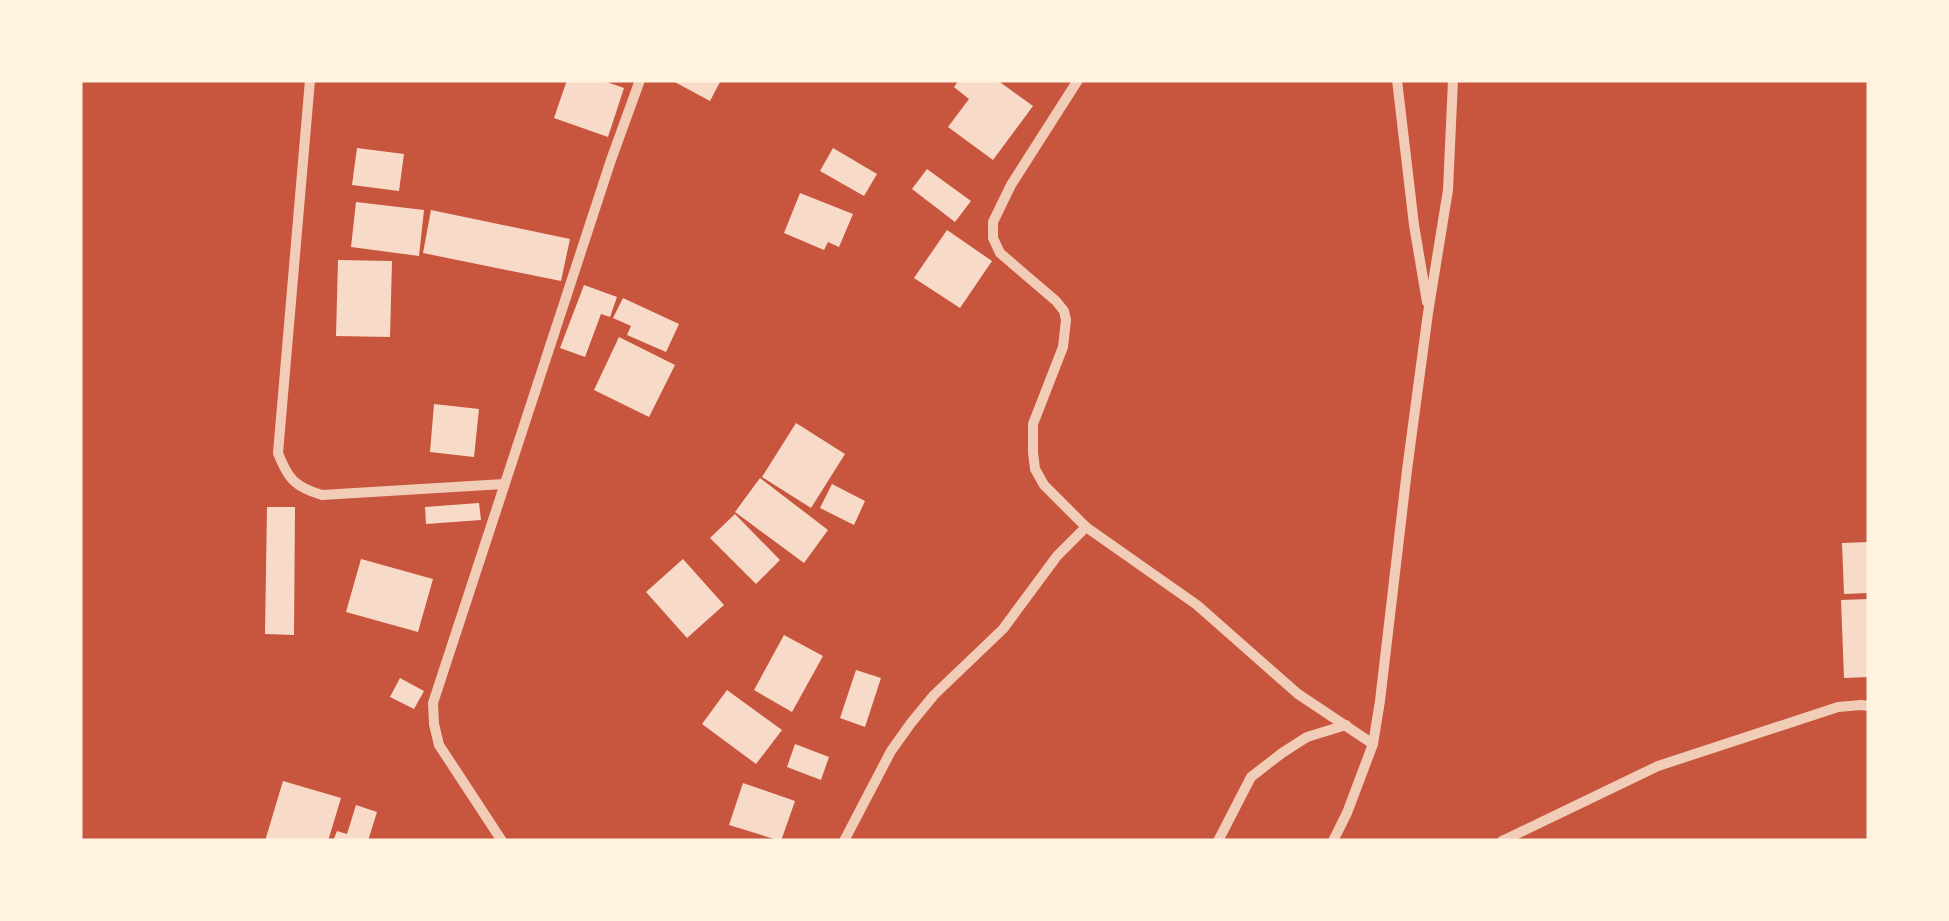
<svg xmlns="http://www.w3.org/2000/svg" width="1949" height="921" font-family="'Open Sans',sans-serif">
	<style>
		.building { fill: #f7dbc8 }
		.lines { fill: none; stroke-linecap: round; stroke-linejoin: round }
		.minor { stroke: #f1ccb7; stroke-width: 10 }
	</style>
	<rect width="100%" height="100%" fill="#c8553d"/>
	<g class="building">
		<polygon points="567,80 601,80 624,88 608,137 554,118"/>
		<polygon points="671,80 721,80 710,101"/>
		<polygon points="959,80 997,80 1033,106 993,160 948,127 969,99 954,87"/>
		<polygon points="357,148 404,154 399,191 352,185"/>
		<polygon points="833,148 877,174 864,196 820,171"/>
		<polygon points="927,169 971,201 955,222 912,189"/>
		<polygon points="800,193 853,214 839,247 828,242 824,250 784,233"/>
		<polygon points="356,202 424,210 419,256 351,247"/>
		<polygon points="431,210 570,239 561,281 423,253"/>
		<polygon points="947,230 992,261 960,308 914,278"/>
		<polygon points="338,260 392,261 390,337 336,336"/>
		<polygon points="584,285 617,297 610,317 601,314 585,357 560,348"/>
		<polygon points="623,298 679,324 666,352 627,335 631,326 613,318"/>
		<polygon points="619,337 675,365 649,417 594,390"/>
		<polygon points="434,404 479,409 474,457 430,452"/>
		<polygon points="796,423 845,454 811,508 762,477"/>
		<polygon points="760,478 828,530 804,563 735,512"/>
		<polygon points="832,484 865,501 854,525 820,508"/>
		<polygon points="479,503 481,520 426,524 425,507"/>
		<polygon points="267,507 295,507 294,635 265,634"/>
		<polygon points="735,514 780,560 756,584 710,538"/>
		<polygon points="1868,542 1869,593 1844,594 1842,543"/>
		<polygon points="361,559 433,579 418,632 346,612"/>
		<polygon points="683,559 724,605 687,638 646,592"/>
		<polygon points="1869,599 1869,677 1844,678 1841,600"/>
		<polygon points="784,635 823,656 792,712 754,690"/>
		<polygon points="856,670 881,678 865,727 840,718"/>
		<polygon points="400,678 424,691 414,709 390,697"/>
		<polygon points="727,690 782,730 756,764 702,724"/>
		<polygon points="795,744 829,757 821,780 787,767"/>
		<polygon points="283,781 341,798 328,841 265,841"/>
		<polygon points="743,783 795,801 781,841 729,825"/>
		<polygon points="356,805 377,812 368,841 333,841 337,831 347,834"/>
	</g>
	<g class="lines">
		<g class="minor">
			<path d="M310 80 278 453C288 479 295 487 322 495L504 484"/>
			<polyline points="1078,80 1011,185 993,222 993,238 1000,253 1056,301 1064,311 1066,320 1063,347 1033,424 1033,452 1035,469 1044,485 1086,527 1197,605 1298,694 1373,744"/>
			<polyline points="1397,80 1414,225 1427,302"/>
			<polyline points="502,841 439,745 434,724 433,703 611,160 640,80"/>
			<polyline points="844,841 891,751 911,723 934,695 1003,629 1057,556 1086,527"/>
			<polyline points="1218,841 1251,777 1282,753 1307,737 1346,725"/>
			<polyline points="1333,841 1347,813 1373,744 1380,701 1407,470 1428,313 1448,190 1453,80"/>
			<polyline points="1502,841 1658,766 1838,707 1861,705 1869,706"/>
		</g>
	</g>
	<rect width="1949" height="921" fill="none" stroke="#fff3e0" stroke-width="165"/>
</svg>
